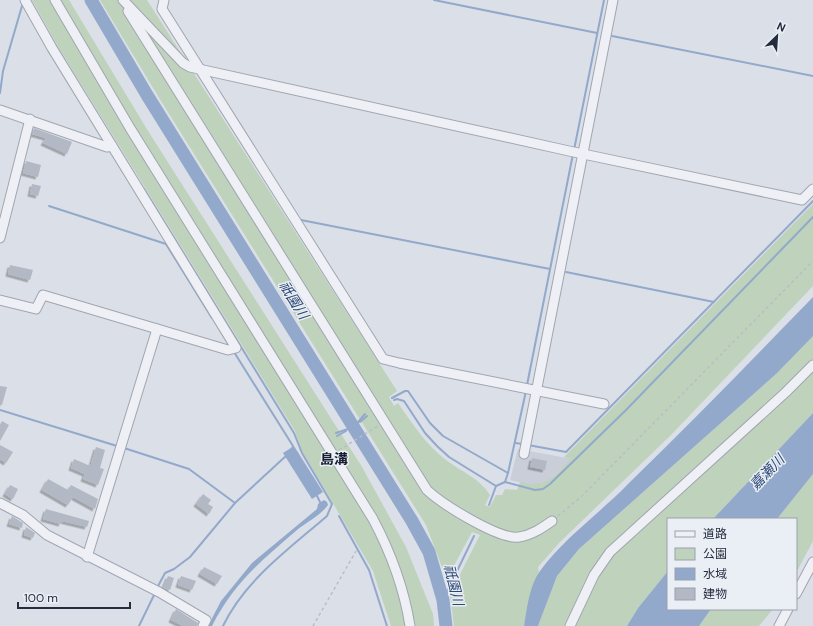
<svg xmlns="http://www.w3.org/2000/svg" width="813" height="626" font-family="'DM Sans','Noto Sans JP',sans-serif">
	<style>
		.built { fill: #c9ced9 }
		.green { fill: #bfd2bc }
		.water { fill: #92a9cb }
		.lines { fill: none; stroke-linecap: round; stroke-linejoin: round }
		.stream { stroke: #92a9cb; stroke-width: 2 }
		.river { stroke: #92a9cb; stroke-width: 13 }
		.building { fill: #b2b8c4; filter: url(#shadow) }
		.minor-casing { stroke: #a0a6b1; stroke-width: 11 }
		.path { stroke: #b9bdc5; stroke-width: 1.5; stroke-dasharray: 3 3; stroke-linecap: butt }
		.minor { stroke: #eef0f5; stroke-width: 9 }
		.labels { text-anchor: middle; stroke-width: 3; stroke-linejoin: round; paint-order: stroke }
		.water-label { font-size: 14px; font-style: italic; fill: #2b4775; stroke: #eaeef5 }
		.neighbourhood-label { font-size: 14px; font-weight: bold; fill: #171d2f; stroke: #eaeef5 }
	</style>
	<defs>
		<filter id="shadow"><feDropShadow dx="-2.5" dy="2.5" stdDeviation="0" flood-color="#0004"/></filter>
	</defs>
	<rect width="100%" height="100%" fill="#dbdfe7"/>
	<polygon class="built" points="518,449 572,459 546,483 534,486 510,480"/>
	<g class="green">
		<polygon points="32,0 69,0 148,131 362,467 406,547 433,614 434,626 391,626 373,571 301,449 295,431 57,45"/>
		<path d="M100 0H147L397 391 389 397 394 406 398 403C412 423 426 445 446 460 462 472 479 478 490 495L485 505 490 507 496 495H502L505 489 517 490 520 482C548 489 553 476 571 459L564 457 813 204V286L671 435 560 542 538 567 539 572 529 600 524 626H454L450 594 480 535 472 532 449 575H445L426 525 161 101Z"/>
		<polygon points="813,315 813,413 713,519 668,519 668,571 638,608 627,626 538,626 557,576 579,549 776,374 777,355"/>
		<polygon points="813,474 813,541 796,573 796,519 777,519"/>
		<polygon points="711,609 773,609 759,626 699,626"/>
	</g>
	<g class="water">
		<path d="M813 297V336L776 374 579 549 557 576 538 626H524C527 609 529 586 540 571 564 538 600 513 628 484 691 423 752 360 813 297Z"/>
		<polygon points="813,413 813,474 777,519 713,519"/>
		<polygon points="294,446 323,492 312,499 283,453"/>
		<path d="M324 500 327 502 328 505C321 515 307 522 297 530 261 561 234 583 212 626H208L221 601 252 563 317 509 318 504Z"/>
		<polygon points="668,571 668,609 711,609 699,626 627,626 638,608"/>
	</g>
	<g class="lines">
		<g class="stream">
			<polyline points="434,0 597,33"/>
			<polyline points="612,36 813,76"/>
			<polyline points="0,93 3,71 22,6"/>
			<polyline points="574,150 604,0"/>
			<path d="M144 189 294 433 302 453 332 504 327 516C289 549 245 580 223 626"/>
			<polyline points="49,206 166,244 212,318"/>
			<polyline points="301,220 550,269"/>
			<polyline points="566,272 714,302"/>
			<polyline points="234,352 293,446 292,449"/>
			<polyline points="527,385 573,154"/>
			<polyline points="392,398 405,391 408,391 430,423 443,436 508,473 526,391"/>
			<polyline points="394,400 397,399 404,401 425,433 437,446 449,457 496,486"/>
			<polyline points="0,410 117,446"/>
			<polyline points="360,422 367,416"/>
			<polyline points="336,433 354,427 365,414"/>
			<polyline points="337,436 346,431"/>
			<polyline points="515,443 523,444"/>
			<polyline points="528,445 566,452 813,201"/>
			<polyline points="124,448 189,469 235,503"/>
			<polyline points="505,482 508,473"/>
			<polyline points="496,486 505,482 535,490 543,489 550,484 626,410 813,217"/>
			<polyline points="316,494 321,504"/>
			<polyline points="489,505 496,486"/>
			<polyline points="339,516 369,570 387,626"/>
			<polyline points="157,588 165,573 174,569 190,557 235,503 287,455"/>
			<polyline points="443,600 474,536"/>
			<polyline points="139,626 155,593"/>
		</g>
		<polyline class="river" points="91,0 147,95 412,521 429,552 443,600 446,626"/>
	</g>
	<g class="building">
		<polygon points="34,128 72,142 67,154 43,143 46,138 32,134"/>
		<polygon points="26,161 41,165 38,177 23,173"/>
		<polygon points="32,184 41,186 38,196 30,194"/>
		<polygon points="10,265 33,270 30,280 8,274"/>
		<polygon points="0,386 7,387 2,405 0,405"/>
		<polygon points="2,421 9,425 0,441 0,425"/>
		<polygon points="0,445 13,452 6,463 0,459"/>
		<polygon points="96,447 105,450 100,468 104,469 98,485 83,479 85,474 71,468 74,459 88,465 91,464"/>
		<polygon points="532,458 547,461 545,470 530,467"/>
		<polygon points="48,479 68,490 71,485 98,499 95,509 73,497 68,505 42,490"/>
		<polygon points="10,485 18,489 13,499 5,494"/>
		<polygon points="203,494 211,500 208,504 213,507 209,514 196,504"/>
		<polygon points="46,509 89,521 87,527 62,521 61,524 43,519"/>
		<polygon points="12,516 23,523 22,528 9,524"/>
		<polygon points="26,527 35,533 33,538 24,535"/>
		<polygon points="204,567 222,576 217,584 200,574"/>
		<polygon points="168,576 174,578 170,590 163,588"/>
		<polygon points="181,576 196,581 192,590 178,585"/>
		<polygon points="176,609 198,623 197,626 183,626 171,620"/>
	</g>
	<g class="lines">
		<defs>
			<g id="minor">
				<path d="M55 0 130 128 373 519C391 553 404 588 410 626"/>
				<polyline points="123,0 183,63 190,67 569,151 802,200 813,189"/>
				<polyline points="164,0 162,9 383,359 399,363 604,404"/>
				<path d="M128 11 427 490C442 504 499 540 519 537 532 535 542 528 552 521"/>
				<polyline points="0,110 107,147 112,146"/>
				<polyline points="0,238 30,119"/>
				<polyline points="0,300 36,309 43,295 228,350 236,348 52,48 25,0"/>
				<polyline points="524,454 613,0"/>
				<polyline points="0,503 23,515 47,535 159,592 206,620 203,626"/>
				<polyline points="87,557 157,329"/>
				<polyline points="796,594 813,562"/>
				<polyline points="570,626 594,575 610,552 786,392 813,365"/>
				<polyline points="779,626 788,609"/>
			</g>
		</defs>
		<use href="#minor" class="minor-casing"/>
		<g class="path">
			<polyline points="339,450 378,426"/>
			<polyline points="558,516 583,495 813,261"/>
			<polyline points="313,626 356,551"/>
		</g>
		<use href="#minor" class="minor"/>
	</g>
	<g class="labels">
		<g class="water-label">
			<text transform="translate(294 300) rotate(58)" y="5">祇園川</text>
			<text transform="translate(767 472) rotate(-46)" y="5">嘉瀬川</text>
			<text transform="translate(454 585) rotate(76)" y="5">祇園川</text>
		</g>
		<g class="neighbourhood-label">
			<text x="334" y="464">島溝</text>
		</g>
	</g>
	<rect x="667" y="518" width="130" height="92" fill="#eaeef5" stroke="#9ba0ac"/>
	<rect x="675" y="531" width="20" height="6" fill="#eef0f5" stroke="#9ba0ac"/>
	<text x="703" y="538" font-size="12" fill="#242c3e">道路</text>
	<rect x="675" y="548" width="20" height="12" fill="#bfd2bc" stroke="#9ba0ac"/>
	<text x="703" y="558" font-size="12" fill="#242c3e">公園</text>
	<rect x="675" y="568" width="20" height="12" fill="#92a9cb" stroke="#9ba0ac"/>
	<text x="703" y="578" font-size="12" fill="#242c3e">水域</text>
	<rect x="675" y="588" width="20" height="12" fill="#b2b8c4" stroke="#9ba0ac"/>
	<text x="703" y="598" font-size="12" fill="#242c3e">建物</text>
	<g transform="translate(777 36) rotate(25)" stroke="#eaeef5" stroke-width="3" paint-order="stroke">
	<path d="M0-3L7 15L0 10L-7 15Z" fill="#242c3e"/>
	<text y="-6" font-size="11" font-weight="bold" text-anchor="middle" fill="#242c3e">N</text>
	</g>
	<path d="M18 602v6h112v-6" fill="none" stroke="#242c3e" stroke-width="2"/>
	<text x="24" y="602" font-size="12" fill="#242c3e" stroke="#eaeef5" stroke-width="3" paint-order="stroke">100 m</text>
</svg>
